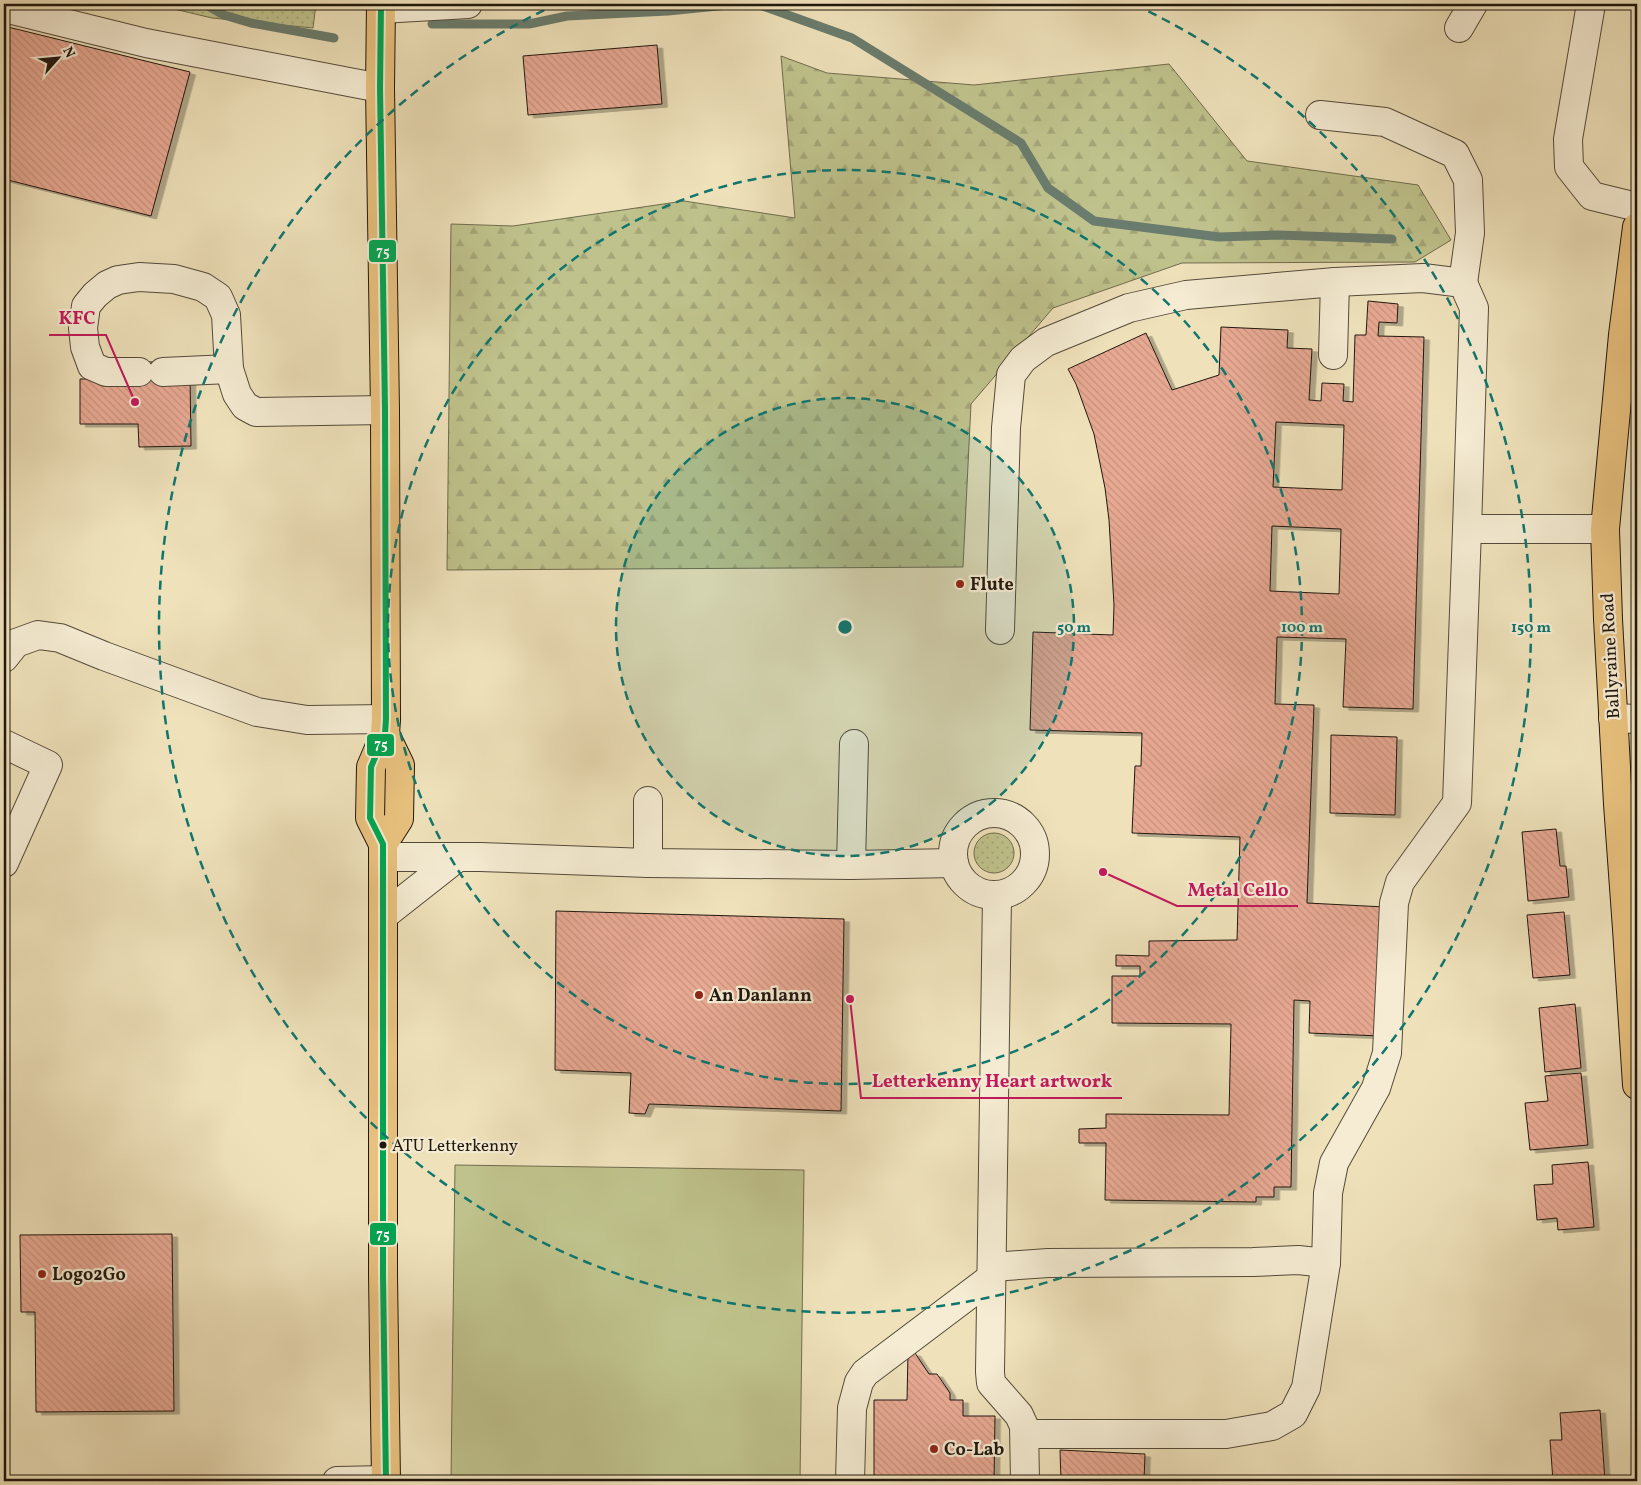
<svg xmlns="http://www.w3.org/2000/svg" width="1641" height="1485" font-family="Vollkorn,serif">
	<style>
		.grass { fill: url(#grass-dots); stroke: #706c4e }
		.forest { fill: url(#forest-firs); stroke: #706c4e }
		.park { fill: #bfc28c; stroke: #706c4e }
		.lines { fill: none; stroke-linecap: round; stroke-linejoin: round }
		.stream { stroke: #6a7c6d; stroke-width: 9 }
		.building { fill: url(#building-back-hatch); stroke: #20170f; fill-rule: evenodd; filter: url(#shadow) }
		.minor-casing { stroke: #544a3a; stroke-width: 30 }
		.major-casing { stroke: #20170f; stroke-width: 30 }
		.minor { stroke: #f5ecd3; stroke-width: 28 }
		.major { stroke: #e8c17e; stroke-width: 28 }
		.bus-1-casing { stroke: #f5ecd3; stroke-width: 10 }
		.bus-1 { stroke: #00a651; stroke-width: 6 }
		.ring { fill: none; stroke: #0f766e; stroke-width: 2.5; stroke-dasharray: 9 6 }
		.poi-dot { fill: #8f2418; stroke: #f5ecd3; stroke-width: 2 }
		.bus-dot { fill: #20170f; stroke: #f5ecd3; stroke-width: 2 }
		.labels { text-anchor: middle; stroke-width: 4.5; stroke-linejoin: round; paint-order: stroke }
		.bus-label { font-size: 17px; fill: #20170f; stroke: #f5ecd3; text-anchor: start }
		.poi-label { font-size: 18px; font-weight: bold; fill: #20170f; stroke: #f5ecd3; text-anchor: start }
		.street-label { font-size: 18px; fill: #20170f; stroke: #f5ecd3 }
		.centre { fill: #0f766e; stroke: #f5ecd3; stroke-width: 2.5 }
		.ring-label { font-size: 15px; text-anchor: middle; font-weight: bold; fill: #0f766e; stroke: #f5ecd3; stroke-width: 4.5; stroke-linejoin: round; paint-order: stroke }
		.leader { fill: none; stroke: #c2185b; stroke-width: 2 }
		.callout-dot { fill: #c2185b; stroke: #f5ecd3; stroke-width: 2 }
		.callout-label { font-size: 19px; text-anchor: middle; font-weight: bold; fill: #c2185b; stroke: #f5ecd3; stroke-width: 4.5; stroke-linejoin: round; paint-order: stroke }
		.line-badge { stroke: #f5ecd3; stroke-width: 2 }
		.badge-label { font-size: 14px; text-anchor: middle; font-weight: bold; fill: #fff }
	</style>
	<defs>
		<pattern id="grass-dots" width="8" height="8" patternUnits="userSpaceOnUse" patternTransform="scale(1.25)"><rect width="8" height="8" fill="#bfc28c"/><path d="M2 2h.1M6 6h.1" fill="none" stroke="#a4a678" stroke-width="1.8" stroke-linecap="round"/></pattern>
		<pattern id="forest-firs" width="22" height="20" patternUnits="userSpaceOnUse" patternTransform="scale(1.25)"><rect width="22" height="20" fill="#bfc28c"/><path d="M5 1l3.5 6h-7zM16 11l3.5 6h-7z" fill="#a4a678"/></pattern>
		<pattern id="building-back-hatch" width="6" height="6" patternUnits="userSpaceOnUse" patternTransform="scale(1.25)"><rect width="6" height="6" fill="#e8a993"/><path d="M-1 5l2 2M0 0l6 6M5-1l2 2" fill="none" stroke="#c7917e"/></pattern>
		<filter id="shadow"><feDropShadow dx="5.5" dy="3" stdDeviation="0" flood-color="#0004"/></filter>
	</defs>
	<rect width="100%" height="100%" fill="#efe2bb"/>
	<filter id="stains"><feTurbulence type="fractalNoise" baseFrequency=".004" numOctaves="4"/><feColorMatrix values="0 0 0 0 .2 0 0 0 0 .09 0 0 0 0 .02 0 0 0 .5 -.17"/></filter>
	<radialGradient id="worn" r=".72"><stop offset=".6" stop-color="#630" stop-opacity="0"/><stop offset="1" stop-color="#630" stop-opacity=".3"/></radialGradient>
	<g class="grass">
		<polygon points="153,4 316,4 313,28 212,18"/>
		<circle cx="994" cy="853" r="20"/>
	</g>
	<polygon class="forest" points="781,56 827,73 974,85 1169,64 1247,161 1418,185 1451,240 1415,262 1182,263 1053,308 971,404 963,567 447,570 451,224 513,226 684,201 795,218"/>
	<polygon class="park" points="455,1165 804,1170 800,1481 451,1481"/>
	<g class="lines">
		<g class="stream">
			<polyline points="205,4 224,15 251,23 334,38"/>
			<polyline points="757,4 852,38 1021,143 1048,188 1094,221 1219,237 1278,235 1392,239"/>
			<polyline points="432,24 529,24 567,16 668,11 738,4"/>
		</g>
	</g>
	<g class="building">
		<polygon points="4,26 190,72 151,216 4,179"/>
		<polygon points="657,45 662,104 528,115 523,56"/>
		<path d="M1368 301 1398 304 1397 323 1379 322 1378 336 1424 337 1413 709 1343 707 1346 639 1277 637 1275 704 1314 705 1307 903 1385 907 1380 1036 1309 1033 1310 1001 1294 1000 1291 1187H1274V1197H1256V1202L1105 1200 1106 1143H1079V1129L1106 1128V1114L1229 1115 1231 1024 1112 1023V976H1140V966H1116V955L1149 956V941L1237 940 1240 837 1132 833 1135 766H1141L1142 733 1030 730 1033 632 1113 635 1114 605 1109 520 1105 488 1094 434 1076 384 1068 369 1146 333 1172 390 1219 375 1221 327 1288 330 1287 348 1312 349 1309 400 1321 401 1322 383 1344 384 1343 401 1353 402 1355 335H1366ZM1276 422 1344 425 1342 490 1273 487ZM1272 526 1341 529 1339 594 1270 591Z"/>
		<polygon points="139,362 163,362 190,375 191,446 139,447 138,424 80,424 80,379 139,379"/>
		<polygon points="1331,735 1397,737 1395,815 1330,813"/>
		<polygon points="1556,829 1560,866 1566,866 1569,897 1528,901 1522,832"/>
		<polygon points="556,911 844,919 841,1111 649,1104 645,1114 629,1113 631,1073 555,1070"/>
		<polygon points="1564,912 1570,975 1533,978 1527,915"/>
		<polygon points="1575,1004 1581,1068 1545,1072 1539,1008"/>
		<polygon points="1581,1073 1588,1145 1530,1150 1525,1103 1548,1101 1545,1076"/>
		<polygon points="1588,1162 1594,1227 1558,1230 1557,1218 1537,1220 1534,1185 1553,1184 1552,1165"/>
		<polygon points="172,1234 174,1411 36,1412 35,1312 21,1312 20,1235"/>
		<polygon points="908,1353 915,1353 929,1374 937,1374 950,1393 950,1400 963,1400 963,1416 995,1416 994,1481 874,1481 874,1400 907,1400"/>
		<polygon points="1600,1410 1605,1481 1553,1481 1550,1440 1562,1440 1560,1413"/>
		<polygon points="1060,1450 1145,1454 1144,1481 1061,1481"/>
	</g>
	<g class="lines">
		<defs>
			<g id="minor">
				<polyline points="1591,4 1568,139 1569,167 1592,196 1637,207"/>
				<polyline points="4,8 146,43 380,88"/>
				<polyline points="381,9 468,4"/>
				<polyline points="1459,28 1473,4"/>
				<polyline points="1320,115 1385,122 1455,154 1468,180 1470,233 1463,283"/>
				<polyline points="1333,355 1335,282"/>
				<polyline points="139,372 106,372 92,366 85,347 83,328 86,306 95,295 107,285 118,280 139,277 174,279 203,287 218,297 226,315 229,369 237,394 245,406 256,412 385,410"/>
				<polyline points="163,372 229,369"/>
				<polyline points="1467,529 1605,529"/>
				<polyline points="1000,630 1006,428 1011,375 1023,359 1046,342 1129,308 1186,295 1335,282 1423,278 1463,283 1474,308 1467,529 1457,803 1400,882 1394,903 1387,1053 1376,1088 1334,1163 1328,1193 1326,1263 1306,1388 1293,1414 1272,1426 1226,1434 1025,1434"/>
				<polyline points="4,658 16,643 38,635 60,638 104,656 257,712 307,720 386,719"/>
				<polyline points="1613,718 1637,719"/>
				<polyline points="4,744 48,765 4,863"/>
				<polyline points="648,801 648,863"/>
				<circle cx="994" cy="854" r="41"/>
				<polyline points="383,857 480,857 648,863 851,865 954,863"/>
				<polyline points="851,865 854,744"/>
				<polyline points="997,896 990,1372 991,1383 1019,1415 1024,1426 1025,1481"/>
				<polyline points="383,916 458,857"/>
				<polyline points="992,1267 1048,1263 1253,1262 1298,1260 1326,1263"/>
				<polyline points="337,1481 386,1480"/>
				<polyline points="850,1481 852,1408 859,1382 865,1373 991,1278"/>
			</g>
			<g id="major">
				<polyline points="381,4 380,88 385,410 386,719 385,734 371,767 370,818 383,844 383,1276 386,1481"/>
				<polyline points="1637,227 1623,335 1605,529 1608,619 1618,804 1627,929 1637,1085"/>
				<polyline points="383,844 399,819 400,765 385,734"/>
			</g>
		</defs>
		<use href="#minor" class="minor-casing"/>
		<use href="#major" class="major-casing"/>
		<use href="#minor" class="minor"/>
		<use href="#major" class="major"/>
		<defs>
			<polyline id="bus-1" points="381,4 380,88 385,410 386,719 385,734 371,767 370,818 383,844 383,1276 386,1481"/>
		</defs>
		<use href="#bus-1" class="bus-1-casing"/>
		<use href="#bus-1" class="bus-1"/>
	</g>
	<circle cx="845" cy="627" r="229" fill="#0f766e" fill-opacity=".12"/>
	<g class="ring">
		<circle cx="845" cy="627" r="229"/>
		<circle cx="845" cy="627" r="457"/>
		<path d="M1135 5A686 686 0 1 1 555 5"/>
	</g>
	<g class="poi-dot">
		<circle cx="960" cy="584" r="5"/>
		<circle cx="699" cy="995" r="5"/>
		<circle cx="42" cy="1274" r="5"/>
		<circle cx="934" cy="1449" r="5"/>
	</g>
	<circle class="bus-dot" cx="383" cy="1145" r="4.5"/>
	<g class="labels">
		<g class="bus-label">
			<text x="392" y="1151">ATU Letterkenny</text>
		</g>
		<g class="poi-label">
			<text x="970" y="590">Flute</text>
			<text x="709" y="1001">An Danlann</text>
			<text x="52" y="1280">Logo2Go</text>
			<text x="944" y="1455">Co-Lab</text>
		</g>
		<g class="street-label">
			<text transform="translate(1610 656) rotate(-93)" y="6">Ballyraine Road</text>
		</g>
	</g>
	<circle cx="845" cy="627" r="8" class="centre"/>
	<g class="ring-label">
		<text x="1074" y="632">50 m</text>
		<text x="1302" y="632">100 m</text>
		<text x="1531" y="632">150 m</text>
	</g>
	<path class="leader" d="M135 402L106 335H49M1103 872L1177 906H1298M850 999L861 1098H1122"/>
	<g class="callout-dot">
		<circle cx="135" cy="402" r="5"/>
		<circle cx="1103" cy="872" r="5"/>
		<circle cx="850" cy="999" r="5"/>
	</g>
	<g class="callout-label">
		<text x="77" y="324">KFC</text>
		<text x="1238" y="896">Metal Cello</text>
		<text x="992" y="1087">Letterkenny Heart artwork</text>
	</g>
	<g class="line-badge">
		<rect x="368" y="239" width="29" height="24" rx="5" fill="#00a651"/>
		<rect x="366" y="733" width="29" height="24" rx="5" fill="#00a651"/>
		<rect x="369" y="1222" width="28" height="24" rx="5" fill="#00a651"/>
	</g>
	<g class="badge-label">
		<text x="383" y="256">75</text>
		<text x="381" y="749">75</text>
		<text x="383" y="1239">75</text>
	</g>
	<rect width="1641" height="1485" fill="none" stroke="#efe2bb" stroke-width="20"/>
	<rect x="5" y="5" width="1631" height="1475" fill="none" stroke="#20170f" stroke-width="2.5"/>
	<rect x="10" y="10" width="1621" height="1465" fill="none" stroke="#20170f"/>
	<g transform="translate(58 58) rotate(63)" stroke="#f5ecd3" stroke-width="4" paint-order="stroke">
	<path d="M0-4L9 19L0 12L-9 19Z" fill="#20170f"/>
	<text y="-8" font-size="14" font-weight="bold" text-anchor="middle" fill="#20170f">N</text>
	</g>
	<rect width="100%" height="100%" filter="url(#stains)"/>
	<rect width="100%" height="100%" fill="url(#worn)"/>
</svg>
